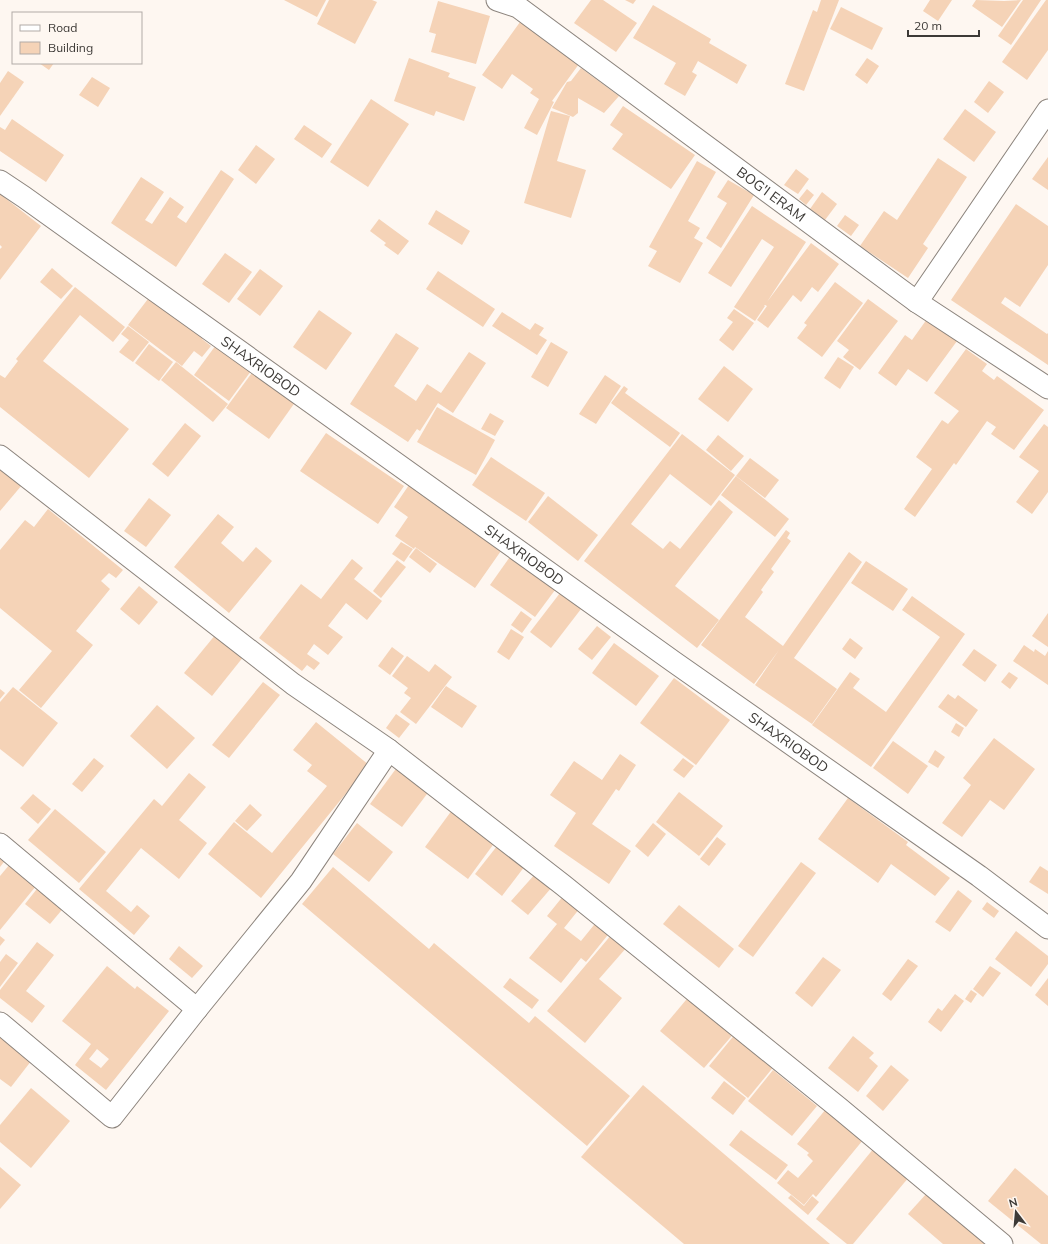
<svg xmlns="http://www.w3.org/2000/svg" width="1048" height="1244" font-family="Mulish,sans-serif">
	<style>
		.building { fill: #f5d3b7; fill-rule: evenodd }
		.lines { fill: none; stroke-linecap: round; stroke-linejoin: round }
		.minor-casing { stroke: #8c847d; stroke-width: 23 }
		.minor { stroke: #fff; stroke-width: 21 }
		.labels { text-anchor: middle; stroke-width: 3.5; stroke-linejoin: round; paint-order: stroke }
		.street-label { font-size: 14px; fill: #3d3a37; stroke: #fef7f1 }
	</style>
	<rect width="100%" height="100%" fill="#fef7f1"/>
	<g class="building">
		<polygon points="284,0 326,0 317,17"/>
		<polygon points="329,0 372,0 377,2 355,44 317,24"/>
		<polygon points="591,0 603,0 637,23 616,52 574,23"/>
		<polygon points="625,0 636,0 633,4"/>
		<polygon points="821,0 839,0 804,91 785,84 813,10 817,12"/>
		<polygon points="930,0 952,0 938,21 923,11"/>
		<polygon points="976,0 1004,1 1021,0 1002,27 972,6"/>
		<polygon points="1023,0 1041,0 1011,45 998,36"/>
		<polygon points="1046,0 1048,0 1048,50 1027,80 1002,62"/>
		<polygon points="438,1 490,16 476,64 431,52 436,34 429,32"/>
		<polygon points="653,5 711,39 709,43 747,65 737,84 698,61 692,72 697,75 685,96 664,84 676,63 633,38"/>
		<polygon points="841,7 883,28 872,50 830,29"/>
		<polygon points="520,22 579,64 552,101 554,102 537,135 524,128 539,99 530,93 533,89 512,74 502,89 482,75"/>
		<polygon points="409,58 450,73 448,77 476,87 464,121 436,111 434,116 394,101"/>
		<polygon points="867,58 879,66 867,84 855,75"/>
		<polygon points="39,63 54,63 49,70"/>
		<polygon points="581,68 619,96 604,113 578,98 578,113 573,117 552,108 567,82 571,81"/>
		<polygon points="8,71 24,82 0,116 0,83"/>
		<polygon points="92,77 110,88 98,107 79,95"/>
		<polygon points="989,81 1004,92 988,113 974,102"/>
		<polygon points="371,99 409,124 368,187 330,162"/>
		<polygon points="623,106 695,155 671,189 612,149 623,134 610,125"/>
		<polygon points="965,109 996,132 974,162 943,139"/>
		<polygon points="551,111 570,116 557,161 586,170 571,218 524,203"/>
		<polygon points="12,119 64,155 46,182 0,151 0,127 5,130"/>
		<polygon points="304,125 332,144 322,158 294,139"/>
		<polygon points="256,145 275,159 256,184 238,170"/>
		<polygon points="1048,157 1048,190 1032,179"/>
		<polygon points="938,158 967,177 923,244 928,248 908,278 860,246 884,211 897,220"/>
		<polygon points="697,161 716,172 688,221 700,228 694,238 703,243 680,283 648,266 657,251 649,247"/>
		<polygon points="796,169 809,179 798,194 784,185"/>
		<polygon points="221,170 234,179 176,267 111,223 141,177 164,192 145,220 152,224 170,197 184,207 177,217 186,223"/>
		<polygon points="728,180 754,195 721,248 706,238 727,203 717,197"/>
		<polygon points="807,189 814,195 806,205 799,199"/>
		<polygon points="822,192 837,204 825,220 810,209"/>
		<polygon points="0,194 41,226 0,280 0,249 2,247 0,245"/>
		<polygon points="1016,204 1048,226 1048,265 1020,307 1005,297 1001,303 1047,334 1048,333 1048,365 951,300"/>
		<polygon points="752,206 806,242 767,302 811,243 839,264 818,292 812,287 801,302 793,295 768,328 757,320 767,306 765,305 764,306 765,306 755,321 734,307 774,247 762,239 731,287 708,273"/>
		<polygon points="436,210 470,231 462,245 428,224"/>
		<polygon points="845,215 859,225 851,236 837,226"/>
		<polygon points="379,219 409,241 398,255 384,245 386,243 370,231"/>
		<polygon points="225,253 252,272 229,303 202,284"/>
		<polygon points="52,268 73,286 61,299 40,282"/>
		<polygon points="260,269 283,286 260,316 237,299"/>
		<polygon points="438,271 495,309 483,327 426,289"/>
		<polygon points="835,282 863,303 822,357 797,338 807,325 804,323"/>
		<polygon points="75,287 125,327 113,342 80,315 43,361 129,429 89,478 0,407 0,375 5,378 18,361 16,359"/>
		<polygon points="151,295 205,335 202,339 211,346 202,357 194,351 182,366 128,325"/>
		<polygon points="868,299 898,321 860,370 843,357 849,350 837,341"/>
		<polygon points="734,309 754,323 733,351 719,340 733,322 727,318"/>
		<polygon points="319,310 352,333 326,370 293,347"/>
		<polygon points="502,312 530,330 535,323 544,328 539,335 547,340 537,355 492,326"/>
		<polygon points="927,319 957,341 927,382 908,369 896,386 878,373 905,335 912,340"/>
		<polygon points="128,326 149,342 133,362 119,352 129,340 121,334"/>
		<polygon points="396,333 419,348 394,386 416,401 427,384 441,393 469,352 486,363 453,413 438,403 420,431 417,429 408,442 350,404"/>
		<polygon points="551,342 568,352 548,387 531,377"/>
		<polygon points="149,344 173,362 159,381 135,363"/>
		<polygon points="216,345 251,371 229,401 194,375"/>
		<polygon points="966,349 987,364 982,371 994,380 997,376 1044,410 1014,450 991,434 996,427 987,421 956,465 954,463 915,517 904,509 932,469 916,457 942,420 948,424 959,411 934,393"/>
		<polygon points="838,357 854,367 840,389 824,378"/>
		<polygon points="176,362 228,404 213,422 161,380"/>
		<polygon points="724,366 753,389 728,422 698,399"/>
		<polygon points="254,370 296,401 269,439 226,408"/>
		<polygon points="605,375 621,386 596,424 579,414"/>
		<polygon points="624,386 628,389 625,393 680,433 670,447 611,403"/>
		<polygon points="437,407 495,440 476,475 417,442"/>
		<polygon points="490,413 504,421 495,436 481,429"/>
		<polygon points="185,423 201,436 168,477 152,464"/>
		<polygon points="1044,424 1048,427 1048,492 1032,514 1016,502 1039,471 1019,457"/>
		<polygon points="326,433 404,486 378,524 300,471"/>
		<polygon points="682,434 735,475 711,506 670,474 631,524 663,549 670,541 680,549 719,500 733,512 675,586 719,620 697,648 584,561"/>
		<polygon points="718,435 744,456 731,471 706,450"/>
		<polygon points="491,457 545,493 526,521 472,485"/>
		<polygon points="750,458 779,480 765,498 736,476"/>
		<polygon points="0,467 22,485 0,511"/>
		<polygon points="736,476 789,519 775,537 721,495"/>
		<polygon points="411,482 503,548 475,588 415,547 414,549 395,536 408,517 394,507"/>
		<polygon points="548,496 598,535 578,561 528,522"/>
		<polygon points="149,498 171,515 146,547 124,531"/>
		<polygon points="48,509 123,570 116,578 109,573 101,581 110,589 76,631 93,645 41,708 19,690 52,651 0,608 0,550 25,520 34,527"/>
		<polygon points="218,514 234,527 221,543 243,562 256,547 272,561 229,613 174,567"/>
		<polygon points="786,530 790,533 787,538 791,541 771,569 774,572 761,590 763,592 745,617 783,646 849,552 862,562 794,658 837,689 812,724 755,685 779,650 754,684 701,645"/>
		<polygon points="401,542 413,549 404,562 392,554"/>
		<polygon points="416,548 437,564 430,573 409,557"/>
		<polygon points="512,554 558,586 535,617 490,585"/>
		<polygon points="352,559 363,568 354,579 382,601 367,620 346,603 328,626 343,637 328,655 314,644 307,654 320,663 314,670 307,665 302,671 259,638 301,584 321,599"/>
		<polygon points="397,560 406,567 381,598 373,591"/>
		<polygon points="866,561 908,589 893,611 851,583"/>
		<polygon points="139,586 158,602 139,625 120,609"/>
		<polygon points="560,593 581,609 551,648 530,632"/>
		<polygon points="912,596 965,634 871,767 812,725 850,672 860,679 853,688 886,712 940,637 902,610"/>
		<polygon points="521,611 532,619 522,633 511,625"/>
		<polygon points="1048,613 1048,647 1032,636"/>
		<polygon points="597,626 611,637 592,660 578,649"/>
		<polygon points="511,629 524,637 509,660 497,652"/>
		<polygon points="216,634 244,656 212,696 184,673"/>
		<polygon points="850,638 863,648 855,659 842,649"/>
		<polygon points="614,643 659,676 636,706 592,673"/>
		<polygon points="1024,645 1034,652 1035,649 1045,656 1048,651 1048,685 1013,661"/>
		<polygon points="392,647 404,656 390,675 378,666"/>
		<polygon points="974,649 997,665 985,682 962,665"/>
		<polygon points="407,656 429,672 435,664 452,677 416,724 400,712 411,698 404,693 408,688 392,676"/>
		<polygon points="1009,672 1018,678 1010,689 1001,682"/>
		<polygon points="674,678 730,720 696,765 640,723"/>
		<polygon points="263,682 280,695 229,758 212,745"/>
		<polygon points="446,686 477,706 462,728 431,707"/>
		<polygon points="13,687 58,723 23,767 0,749 0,702"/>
		<polygon points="0,689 5,693 0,699"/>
		<polygon points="948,694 955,699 958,695 978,710 966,727 938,707"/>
		<polygon points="157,705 195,738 167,769 130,736"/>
		<polygon points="396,714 410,724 399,738 386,728"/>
		<polygon points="316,722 369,765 261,898 208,854 234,822 272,853 327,786 307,771 312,765 293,750"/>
		<polygon points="956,723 964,728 959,737 951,732"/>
		<polygon points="994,738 1035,769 1004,810 990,800 962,837 942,823 971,785 963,778"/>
		<polygon points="893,741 928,766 908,794 873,768"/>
		<polygon points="935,750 945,757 938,768 928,762"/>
		<polygon points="620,754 636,765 619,791 616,789 592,824 631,851 609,884 554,846 576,813 550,795 574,761 602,780"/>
		<polygon points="94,758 104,766 82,792 72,784"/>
		<polygon points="683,758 694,766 684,778 673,770"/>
		<polygon points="398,766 430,790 402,827 370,804"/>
		<polygon points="189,773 206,787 179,820 207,843 179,879 141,848 106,891 131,912 137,905 150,916 134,935 79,889 154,799 162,806"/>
		<polygon points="679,792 723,826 699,856 656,822"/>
		<polygon points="33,794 51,809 38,824 20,808"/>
		<polygon points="848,798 908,842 906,845 950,878 935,896 891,864 878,883 818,839"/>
		<polygon points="250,804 262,815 247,831 235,821"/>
		<polygon points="455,806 498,838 468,879 425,847"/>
		<polygon points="55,809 106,852 79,883 28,840"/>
		<polygon points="357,823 393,852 369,882 333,854"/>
		<polygon points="653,823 666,834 648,857 635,846"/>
		<polygon points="717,837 726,844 709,866 700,859"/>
		<polygon points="501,841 528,862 502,896 475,874"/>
		<polygon points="0,852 7,858 0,867"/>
		<polygon points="801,862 816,873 753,957 738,946"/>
		<polygon points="10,864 36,886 0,930 0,876"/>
		<polygon points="1040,866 1048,871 1048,894 1029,882"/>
		<polygon points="333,867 429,949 434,943 529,1023 535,1016 630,1096 587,1146 302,904"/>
		<polygon points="536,873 552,887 528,915 511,901"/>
		<polygon points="40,885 66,905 50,924 25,904"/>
		<polygon points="958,890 972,901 950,932 935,922"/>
		<polygon points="564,895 580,908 564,928 581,941 598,920 611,931 586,962 581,958 561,983 529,958 557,924 547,916"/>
		<polygon points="987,902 999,911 994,918 982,909"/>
		<polygon points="679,905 734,949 719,968 663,924"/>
		<polygon points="1016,931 1048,956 1048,964 1031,987 995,959"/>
		<polygon points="612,934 627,947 599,979 622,998 585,1043 547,1011"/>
		<polygon points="0,936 5,940 0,946"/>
		<polygon points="37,942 54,955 26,991 45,1006 32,1023 0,998 0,990"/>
		<polygon points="179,946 203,966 192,978 169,959"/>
		<polygon points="6,954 18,963 0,987 0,962"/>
		<polygon points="823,957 841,970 812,1007 795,993"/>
		<polygon points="908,959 918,966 891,1001 882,994"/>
		<path d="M107 966 135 989 137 986 169 1011 106 1090 75 1065 91 1044 62 1021ZM97 1049 109 1059 101 1068 89 1059Z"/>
		<polygon points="990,966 1001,973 983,997 973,989"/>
		<polygon points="510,978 539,1000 532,1009 503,987"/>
		<polygon points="1048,978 1048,1006 1035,995"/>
		<polygon points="971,990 977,994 971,1003 965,999"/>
		<polygon points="691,994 736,1031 704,1068 660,1031"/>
		<polygon points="955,994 964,1001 941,1032 928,1022 938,1008 942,1011"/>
		<polygon points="0,1029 35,1056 11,1087 0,1079"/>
		<polygon points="736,1033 775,1065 748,1098 709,1066"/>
		<polygon points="853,1036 874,1053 869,1058 878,1066 858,1092 828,1068"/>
		<polygon points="891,1065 909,1080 883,1111 866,1096"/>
		<polygon points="773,1070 817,1106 792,1136 748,1101"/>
		<polygon points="724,1081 746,1098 733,1115 711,1098"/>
		<polygon points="643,1085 830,1244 684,1244 581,1157"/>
		<polygon points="31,1088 70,1121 31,1168 0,1142 0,1125"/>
		<polygon points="826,1109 863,1140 816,1197 813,1194 804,1205 777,1183 788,1170 798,1178 813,1161 807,1155 809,1153 797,1144"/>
		<polygon points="741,1130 788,1165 776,1180 729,1145"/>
		<polygon points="874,1148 909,1177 853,1244 847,1244 816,1219"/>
		<polygon points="0,1167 21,1185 0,1209"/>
		<polygon points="1015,1168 1048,1196 1048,1244 1041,1244 988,1201"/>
		<polygon points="927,1193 986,1244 943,1244 908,1214"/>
		<polygon points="791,1195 804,1206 812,1196 819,1202 808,1215 788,1198"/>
	</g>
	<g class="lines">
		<defs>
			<g id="minor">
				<path id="s1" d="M497 0 518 7 917 302 1048 388"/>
				<path id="s2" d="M0 181 24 197 674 662 979 876 1048 928"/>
				<polyline points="917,302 1048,110"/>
				<polyline points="0,456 293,684 389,750 563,885 839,1108 1002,1244"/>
				<polyline points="0,844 197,1009"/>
				<polyline points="0,1023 112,1117 197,1009 301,881 389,750"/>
			</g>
		</defs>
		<use href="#minor" class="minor-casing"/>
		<use href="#minor" class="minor"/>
	</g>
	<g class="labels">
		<g class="street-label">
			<text dy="5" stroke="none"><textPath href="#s1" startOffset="337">BOG'I ERAM</textPath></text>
			<text dy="5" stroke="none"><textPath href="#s2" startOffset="320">SHAXRIOBOD</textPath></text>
			<text dy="5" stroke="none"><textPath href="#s2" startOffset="644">SHAXRIOBOD</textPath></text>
			<text dy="5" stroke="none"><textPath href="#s2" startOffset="968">SHAXRIOBOD</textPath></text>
		</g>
	</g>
	<rect x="12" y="12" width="130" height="52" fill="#fef7f1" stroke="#b1aba7"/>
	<rect x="20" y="25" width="20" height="6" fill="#ffffff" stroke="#b1aba7"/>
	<text x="48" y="32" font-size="12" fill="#3d3a37">Road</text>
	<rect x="20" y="42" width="20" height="12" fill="#f5d3b7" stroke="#b1aba7"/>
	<text x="48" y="52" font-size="12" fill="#3d3a37">Building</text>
	<g transform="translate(1016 1212) rotate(344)" stroke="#fef7f1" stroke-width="3" paint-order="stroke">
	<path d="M0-3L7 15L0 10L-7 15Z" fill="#3d3a37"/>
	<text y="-6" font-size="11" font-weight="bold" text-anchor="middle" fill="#3d3a37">N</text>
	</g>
	<path d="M908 30v6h71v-6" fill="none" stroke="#3d3a37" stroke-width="2"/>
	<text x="914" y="30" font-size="12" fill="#3d3a37" stroke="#fef7f1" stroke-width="3" paint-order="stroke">20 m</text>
</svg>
